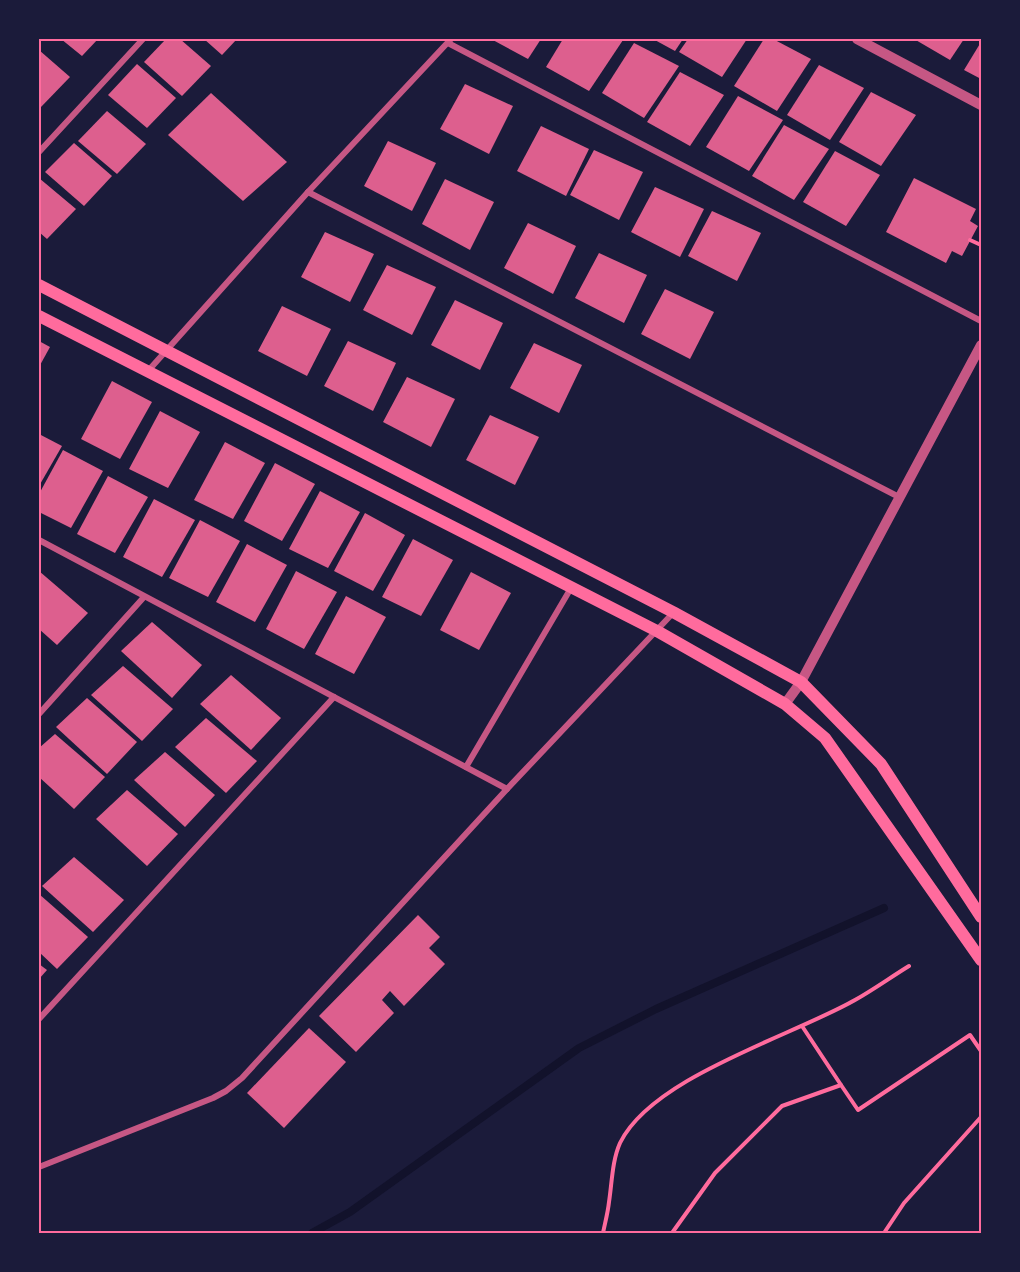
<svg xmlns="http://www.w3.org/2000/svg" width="1020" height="1272" font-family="Cabin,sans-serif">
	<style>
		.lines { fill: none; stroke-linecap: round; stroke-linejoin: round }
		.stream { stroke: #12122b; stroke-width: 8 }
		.building { fill: #dd5f8e }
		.path { stroke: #ff6b9d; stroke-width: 4 }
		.minor { stroke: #c65784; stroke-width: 6 }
		.tertiary { stroke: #c65784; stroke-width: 10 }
		.secondary { stroke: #ff6b9d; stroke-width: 12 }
		.neatline { fill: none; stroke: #ff6b9d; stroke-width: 2 }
	</style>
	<rect width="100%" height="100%" fill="#1b1b3a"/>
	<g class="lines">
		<polyline class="stream" points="312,1233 350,1212 579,1048 656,1009 884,908"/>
	</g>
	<g class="building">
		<polygon points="61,39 98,39 82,56"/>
		<polygon points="166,39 180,39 211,66 182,96 144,62"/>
		<polygon points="204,39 237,39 222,55"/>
		<polygon points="491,39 541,39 528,59"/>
		<polygon points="563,39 621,39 623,40 589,91 546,67"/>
		<polygon points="653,39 683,39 675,51"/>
		<polygon points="688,39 747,39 722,77 679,52"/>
		<polygon points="764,39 773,39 811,59 777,111 734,86"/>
		<polygon points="914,39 964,39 950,60"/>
		<polygon points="981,42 981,79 964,70"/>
		<polygon points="634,43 679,66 644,118 602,93"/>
		<polygon points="39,50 70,77 41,107 39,105"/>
		<polygon points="137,64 176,98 147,128 108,95"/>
		<polygon points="819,65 864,88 830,140 787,115"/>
		<polygon points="680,72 724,95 690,146 647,122"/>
		<polygon points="465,84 513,106 489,154 440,129"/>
		<polygon points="871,92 916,115 881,166 839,142"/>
		<polygon points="211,93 287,162 243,201 168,135"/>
		<polygon points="738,96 783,120 749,171 706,147"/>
		<polygon points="107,111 146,144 117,174 78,141"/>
		<polygon points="784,125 829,149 794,200 752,176"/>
		<polygon points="541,126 589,149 566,196 517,171"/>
		<polygon points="388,141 436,163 412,211 364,186"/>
		<polygon points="74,143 112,176 84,206 45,172"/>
		<polygon points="594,150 643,172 619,220 570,195"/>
		<polygon points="835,151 880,175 846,226 803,202"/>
		<polygon points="39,178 76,209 47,239 39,232"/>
		<polygon points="914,178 976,209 970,221 978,226 962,256 952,251 946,263 886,232"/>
		<polygon points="445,179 494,202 470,250 422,224"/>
		<polygon points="655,187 704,209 680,257 631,232"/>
		<polygon points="712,211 761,233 737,281 688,256"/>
		<polygon points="528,223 576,246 553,294 504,268"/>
		<polygon points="325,232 374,254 350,302 301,277"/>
		<polygon points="599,253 647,275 624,323 575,298"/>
		<polygon points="387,265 436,287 412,335 363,310"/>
		<polygon points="665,289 714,312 690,359 641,334"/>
		<polygon points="455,300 503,323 480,370 431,345"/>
		<polygon points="282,306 331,329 307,376 258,351"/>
		<polygon points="39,341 50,347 39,367"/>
		<polygon points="348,341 396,363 373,411 324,386"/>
		<polygon points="534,343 582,365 559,413 510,388"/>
		<polygon points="407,377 455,399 431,447 383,422"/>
		<polygon points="112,381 152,402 120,459 81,439"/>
		<polygon points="160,411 200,432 168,488 129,469"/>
		<polygon points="490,415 539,437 515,485 466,460"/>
		<polygon points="39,434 62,446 39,486"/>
		<polygon points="225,442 265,463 233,519 194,500"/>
		<polygon points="63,450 103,471 71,528 39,512 39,494"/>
		<polygon points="275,463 315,484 282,541 244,521"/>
		<polygon points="108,476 148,497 115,553 77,534"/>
		<polygon points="320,491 360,512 328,568 289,549"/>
		<polygon points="154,499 195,520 162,577 123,557"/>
		<polygon points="365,513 405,535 373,591 334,571"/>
		<polygon points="200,520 240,541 208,597 169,578"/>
		<polygon points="413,539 453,560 421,616 382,597"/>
		<polygon points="247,544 287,565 255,622 216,602"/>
		<polygon points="39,571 88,613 57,645 39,629"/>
		<polygon points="296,571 337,592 304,649 266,629"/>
		<polygon points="471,572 511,593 479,650 440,630"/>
		<polygon points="346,596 386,617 354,674 315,654"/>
		<polygon points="152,622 202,665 172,698 121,651"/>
		<polygon points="123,666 173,709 142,741 91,695"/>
		<polygon points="231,675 281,718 251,750 200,704"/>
		<polygon points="87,698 137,742 107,774 56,727"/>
		<polygon points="206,718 257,761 226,793 175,747"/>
		<polygon points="55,734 105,777 74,809 39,777 39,748"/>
		<polygon points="165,752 215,795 185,827 134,780"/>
		<polygon points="127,790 178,834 147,866 96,819"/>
		<polygon points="74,857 124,900 93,932 42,886"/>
		<polygon points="39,894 88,937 57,969 39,952"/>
		<polygon points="418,915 440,937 429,948 445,964 404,1006 390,991 382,1000 394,1013 356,1052 319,1016"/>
		<polygon points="39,964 47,970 39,979"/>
		<polygon points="309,1028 346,1062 284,1128 247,1093"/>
	</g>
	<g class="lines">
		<g class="path">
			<polyline points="970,240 981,245"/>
			<polyline points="802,1026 841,1085"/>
			<path d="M603 1233C605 1223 608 1212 609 1202 612 1183 612 1161 620 1143 652 1077 792 1036 855 1000 873 990 891 977 909 966"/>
			<polyline points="672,1233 715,1173 782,1106 841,1085 858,1110 970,1035 981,1051"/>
			<polyline points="884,1233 904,1203 981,1117"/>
		</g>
		<g class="minor">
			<polyline points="448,43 981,321"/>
			<polyline points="39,152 143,39"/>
			<polyline points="308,192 899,497"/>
			<polyline points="148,371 308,192 451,39"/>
			<polyline points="39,540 507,789"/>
			<polyline points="39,714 144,597"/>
			<polyline points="466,767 571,588"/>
			<polyline points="39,1019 334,697"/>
			<polyline points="39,1167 213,1098 226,1091 242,1078 507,789 673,613"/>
		</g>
		<g class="tertiary">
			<polyline points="857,39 981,105"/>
			<polyline points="785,704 801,682 981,345"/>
		</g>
		<g class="secondary">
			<polyline points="39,285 673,612 801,682 881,764 981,917"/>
			<polyline points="39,316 657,631 785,704 825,738 981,960"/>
		</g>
	</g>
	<rect width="1020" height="1272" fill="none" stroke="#1b1b3a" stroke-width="81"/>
	<rect x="40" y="40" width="940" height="1192" class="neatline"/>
</svg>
